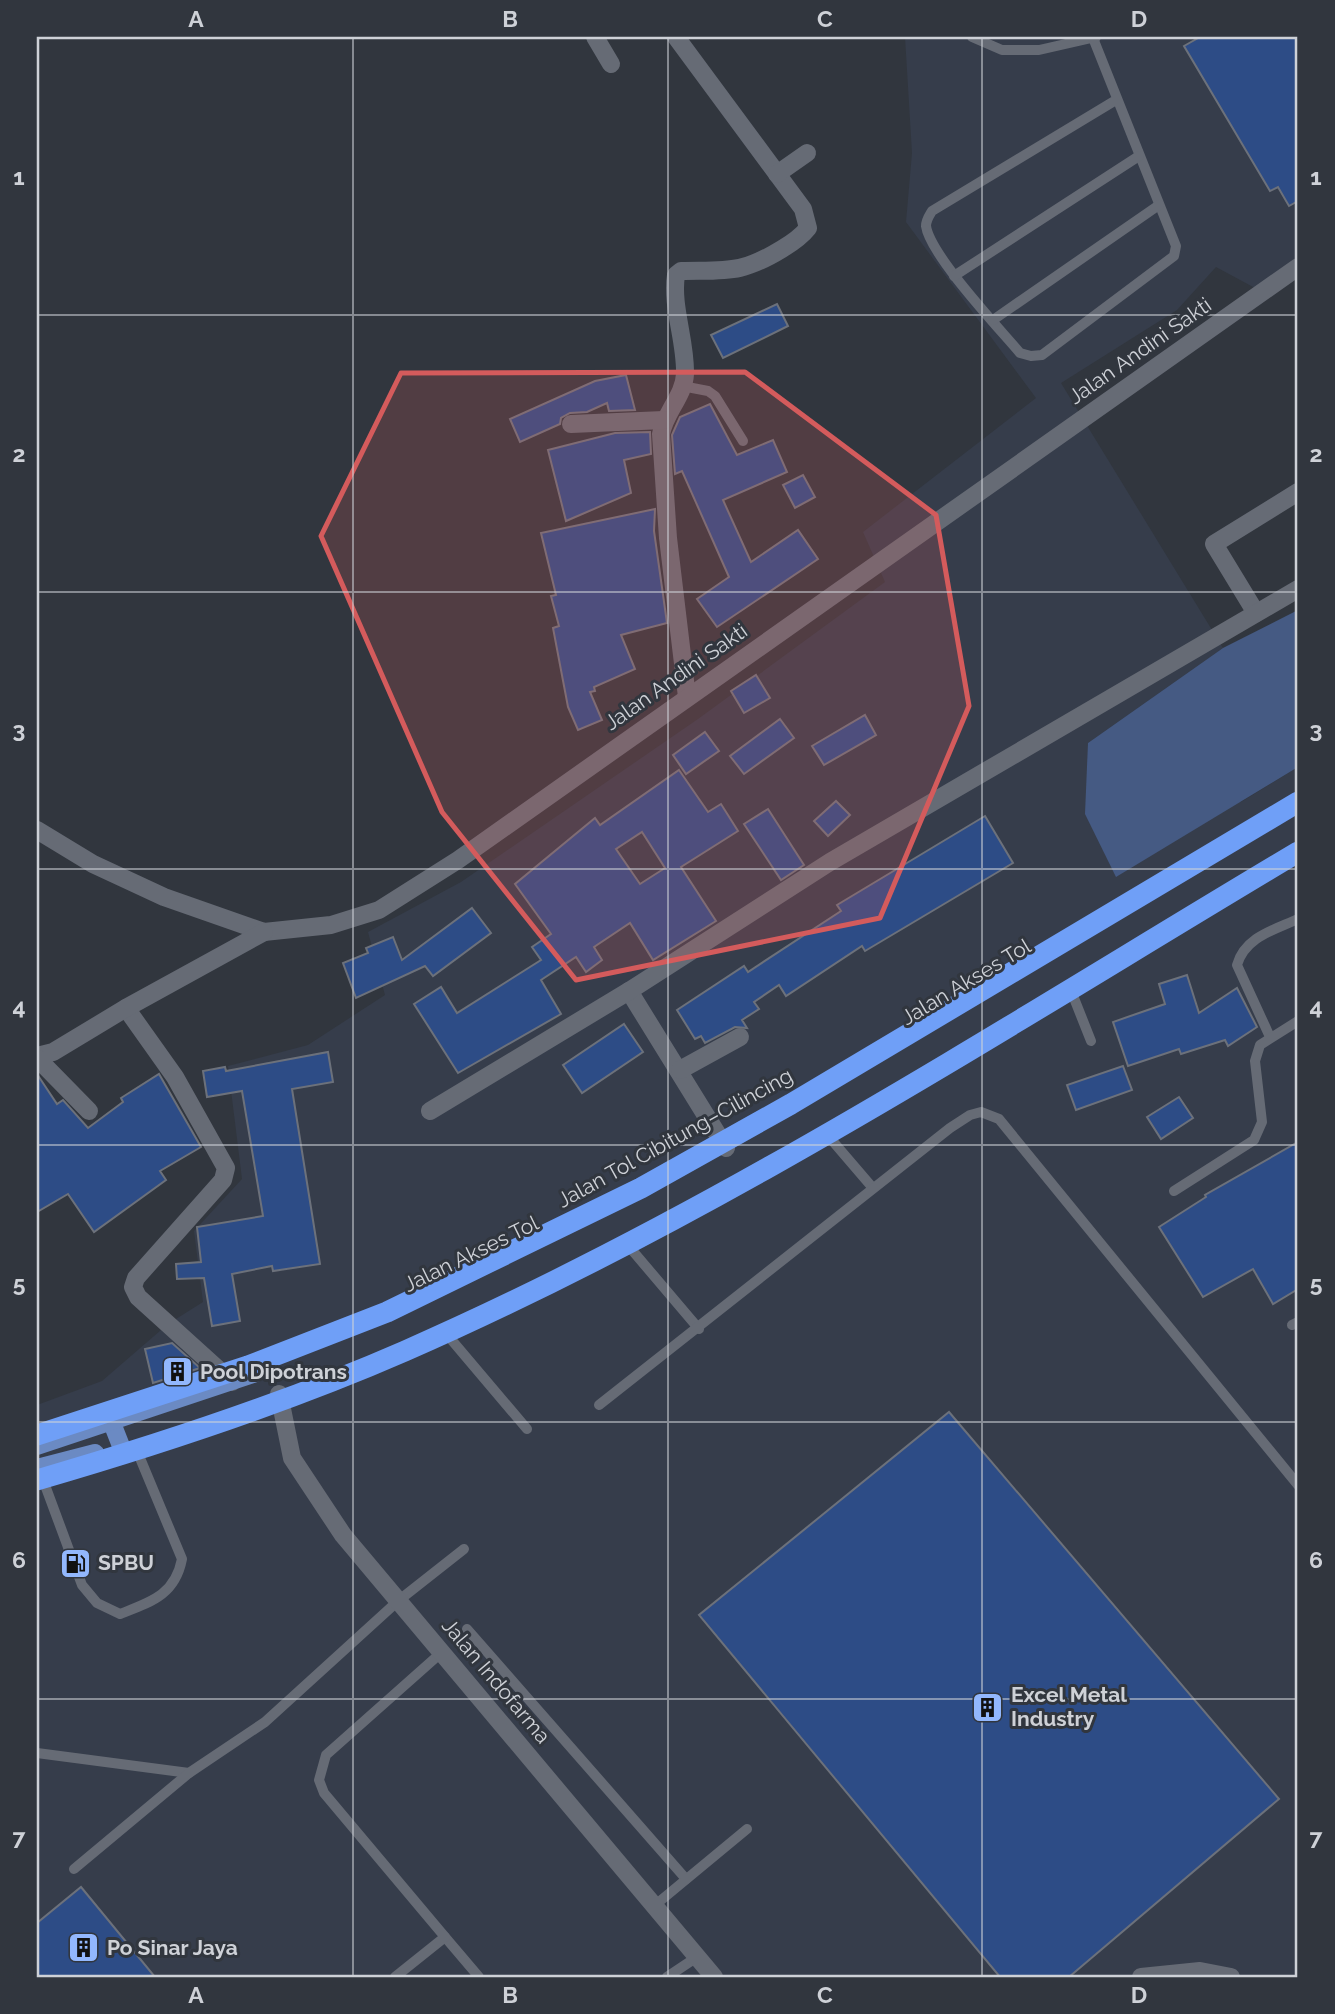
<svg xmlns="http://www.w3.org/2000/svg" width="1335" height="2014" font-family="Raleway,sans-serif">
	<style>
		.built { fill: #363d4b }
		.green { fill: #455a83 }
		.building { fill: #2d4c86; stroke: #6c717b; stroke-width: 2; fill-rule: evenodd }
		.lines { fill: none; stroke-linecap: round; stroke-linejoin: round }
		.service { stroke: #666b75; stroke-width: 10 }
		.minor { stroke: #666b75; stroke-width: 18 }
		.primary { stroke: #6b8ac3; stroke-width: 18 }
		.motorway { stroke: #6f9ff7; stroke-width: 21 }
		.marked { fill: #d45b5c; fill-opacity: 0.2; stroke: #d45b5c; stroke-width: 5; stroke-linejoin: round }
		.grid { fill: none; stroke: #ced1d7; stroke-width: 2; stroke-opacity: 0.55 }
		.labels { text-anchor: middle; stroke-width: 6; stroke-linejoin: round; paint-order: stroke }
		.street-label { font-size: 21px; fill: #ced1d7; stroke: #31363e }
		.poi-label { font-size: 21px; font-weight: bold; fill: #ced1d7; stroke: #31363e; text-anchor: start }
		.neatline { fill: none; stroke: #ced1d7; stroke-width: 2.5 }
		.grid-label { font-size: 23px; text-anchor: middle; font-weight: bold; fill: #ced1d7 }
	</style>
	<rect width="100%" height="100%" fill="#31363e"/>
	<polygon class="built" points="905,37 1298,37 1298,257 1255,288 1216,267 1177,310 1061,383 1223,648 1088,743 1241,802 1298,767 1298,1977 37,1977 37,1405 102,1381 168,1324 203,1302 194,1231 242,1179 228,1066 308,1045 385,995 368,932 461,882 698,719 885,582 863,532 1036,398 906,222 912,153"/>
	<polygon class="green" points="1298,610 1298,767 1116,877 1085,814 1088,743 1223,648"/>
	<g class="building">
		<polygon points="1200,37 1298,37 1298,201 1289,206 1278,187 1270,191 1184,46"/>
		<polygon points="777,304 788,326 723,358 711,335"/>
		<polygon points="626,375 635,410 609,411 607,403 587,412 570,413 561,418 560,424 520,442 510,419 595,381"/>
		<polygon points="710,404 737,455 773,440 787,472 723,500 751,562 798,530 818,559 717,627 697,599 729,577 682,471 675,474 672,435 680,417"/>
		<polygon points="650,432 651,454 624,460 631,493 566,521 548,450 615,433"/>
		<polygon points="803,475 815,497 795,508 783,485"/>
		<polygon points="655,509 654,531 667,623 621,635 635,669 594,687 595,691 590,692 602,720 578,730 568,707 553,628 559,626 551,596 556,595 541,533"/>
		<polygon points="756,675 770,698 744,713 731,691"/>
		<polygon points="865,715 876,735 824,765 812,746"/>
		<polygon points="780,719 794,738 744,774 730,756"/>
		<polygon points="705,732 719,751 686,774 673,755"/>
		<path d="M679 770 708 812 721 804 738 831 681 867 716 921 653 960 630 923 594 947 602 960 586 972 576 957 541 980 561 1014 458 1073 414 1004 441 987 457 1013 541 960 532 947 551 934 515 884 595 818 600 825ZM642 832 665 868 640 884 616 849Z"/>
		<polygon points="836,801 850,815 828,836 814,821"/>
		<polygon points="768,809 804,865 781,880 744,824"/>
		<polygon points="985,816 1013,863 865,951 862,946 786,996 779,985 754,1002 759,1009 742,1020 747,1028 735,1027 705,1043 701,1036 695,1039 677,1010 744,966 748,972 841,911 837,905"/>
		<polygon points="472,908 491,933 433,976 425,966 356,998 343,963 368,953 366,948 393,937 402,960"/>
		<polygon points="1187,975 1199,1013 1237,988 1257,1027 1228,1046 1225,1040 1181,1054 1179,1049 1128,1066 1113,1022 1165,1004 1159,984"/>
		<polygon points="624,1024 643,1052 582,1093 563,1065"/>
		<polygon points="328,1052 333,1082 292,1089 320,1264 273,1271 272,1266 232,1274 240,1321 212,1326 204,1278 177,1279 176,1264 201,1262 197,1227 263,1216 242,1091 207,1097 203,1071 225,1067 226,1071"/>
		<polygon points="1123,1066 1132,1090 1076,1110 1067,1085"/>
		<polygon points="37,1074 57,1104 63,1100 88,1128 123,1102 121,1098 159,1074 201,1147 160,1171 166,1180 94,1232 68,1194 37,1212"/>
		<polygon points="1179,1097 1193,1118 1161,1139 1147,1117"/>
		<polygon points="1298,1142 1298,1289 1273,1304 1253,1269 1203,1297 1159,1227 1206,1197 1205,1195"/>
		<polygon points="172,1343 200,1368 153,1383 145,1349"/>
		<polygon points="949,1412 1279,1799 1069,1977 1000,1977 699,1615"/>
		<polygon points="81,1887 155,1977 37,1977 37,1923"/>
	</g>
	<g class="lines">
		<g class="service">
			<polyline points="972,37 1002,50 1039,50 1096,37"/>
			<path d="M1093 38 1176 246 1174 256 1042 355 1031 356 1020 353C999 328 930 255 926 226 926 220 929 216 932 211L1116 100"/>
			<polyline points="954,276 1139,156"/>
			<polyline points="993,320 1159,205"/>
			<polyline points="682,386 708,391 715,396 743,441"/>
			<polyline points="1070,988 1091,1041"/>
			<path d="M1270 1037 1237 965C1245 937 1274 930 1298 919"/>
			<polyline points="824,1131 872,1187"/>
			<polyline points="1174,1191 1254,1140 1262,1122 1255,1061 1260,1045 1298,1021"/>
			<polyline points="626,1243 699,1329"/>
			<polyline points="1292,1325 1298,1322"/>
			<polyline points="444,1331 527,1429"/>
			<polyline points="599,1405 950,1128 970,1115 981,1112 999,1119 1298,1485"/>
			<path d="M42 1477 82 1585 97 1603 120 1614C151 1602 175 1595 182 1559L135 1446"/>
			<polyline points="467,1629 686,1879"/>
			<polyline points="37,1753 189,1773"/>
			<polyline points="74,1869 189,1773 265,1722 398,1601 464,1549"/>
			<polyline points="654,1906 747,1829"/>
			<polyline points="445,1937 479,1977"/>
			<polyline points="395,1977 445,1937 324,1793 319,1780 326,1755 442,1652"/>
			<polyline points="667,1977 697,1957"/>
		</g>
		<g class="minor">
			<polyline points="595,37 611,64"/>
			<path d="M676 37 803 209 808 228C801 237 792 243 782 249 741 274 728 270 681 271L676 275C671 306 686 341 685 374 684 396 665 412 661 434L668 538 687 697"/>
			<polyline points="777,174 807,153"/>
			<polyline points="571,424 664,420"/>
			<polyline points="1256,613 1214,544 1298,492"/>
			<polyline points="37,830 93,864 164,897 264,932 331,925 379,910 458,860 1298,267"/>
			<polyline points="629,991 726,1148"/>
			<polyline points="126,1008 175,1077 226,1168 223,1180 136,1278 133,1287 138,1297 232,1382"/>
			<polyline points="37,1056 53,1052 126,1008 264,932"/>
			<polyline points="37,1058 89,1111"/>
			<polyline points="680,1070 740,1037"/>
			<polyline points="430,1111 629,991 830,862 1298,589"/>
			<polyline points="279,1394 292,1458 343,1535 714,1977"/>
			<polyline points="1141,1977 1200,1971 1231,1977"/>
		</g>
		<g class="primary">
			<polyline points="112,1423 121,1446"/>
			<polyline points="37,1446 256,1373"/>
			<polyline points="37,1468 95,1453"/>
		</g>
		<g class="motorway">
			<polyline points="37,1435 248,1366 387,1312 641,1188 791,1104 1298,802"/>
			<path d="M37 1480C161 1444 286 1403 405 1351 718 1214 1006 1026 1298 852"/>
		</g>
	</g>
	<path class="marked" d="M745 372 936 515 969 706 880 918 576 980 442 812 321 536 401 373Z"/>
	<path class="grid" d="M353 37V1977M668 37V1977M982 37V1977M37 315H1298M37 592H1298M37 869H1298M37 1145H1298M37 1422H1298M37 1699H1298"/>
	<defs>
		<symbol id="building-square" viewBox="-11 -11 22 22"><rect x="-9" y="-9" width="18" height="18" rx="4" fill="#92b7fd" stroke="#31363e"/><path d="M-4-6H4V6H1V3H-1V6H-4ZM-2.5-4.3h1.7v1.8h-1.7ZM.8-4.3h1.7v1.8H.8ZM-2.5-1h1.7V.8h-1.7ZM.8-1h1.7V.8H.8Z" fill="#111"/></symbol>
		<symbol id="fuel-square" viewBox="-11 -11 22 22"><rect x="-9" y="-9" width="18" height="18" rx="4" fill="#92b7fd" stroke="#31363e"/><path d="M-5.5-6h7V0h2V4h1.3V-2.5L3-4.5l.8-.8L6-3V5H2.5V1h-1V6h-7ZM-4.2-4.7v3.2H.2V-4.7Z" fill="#111"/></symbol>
	</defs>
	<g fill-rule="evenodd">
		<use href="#building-square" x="160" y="1354" width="35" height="35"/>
		<use href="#fuel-square" x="58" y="1546" width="35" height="35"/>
		<use href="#building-square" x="970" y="1690" width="35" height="35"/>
		<use href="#building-square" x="66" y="1930" width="35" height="35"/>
	</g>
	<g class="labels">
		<g class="street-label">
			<text transform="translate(1140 351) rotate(-35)" y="7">Jalan Andini Sakti</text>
			<text transform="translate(676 677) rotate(-35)" y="7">Jalan Andini Sakti</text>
			<text transform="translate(966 982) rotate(-31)" y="7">Jalan Akses Tol</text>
			<text transform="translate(675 1138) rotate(-29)" y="7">Jalan Tol Cibitung–Cilincing</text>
			<text transform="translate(471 1254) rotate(-26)" y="7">Jalan Akses Tol</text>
			<text transform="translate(496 1681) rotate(50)" y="7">Jalan Indofarma</text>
		</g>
		<g class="poi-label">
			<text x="200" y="1379">Pool Dipotrans</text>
			<text x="98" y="1570">SPBU</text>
			<text x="1011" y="1702">Excel Metal<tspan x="1011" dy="24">Industry</tspan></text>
			<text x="107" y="1955">Po Sinar Jaya</text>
		</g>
	</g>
	<rect width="1335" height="2014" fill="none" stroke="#31363e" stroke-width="77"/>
	<rect x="38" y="38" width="1258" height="1938" class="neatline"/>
	<g class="grid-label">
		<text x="196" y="27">A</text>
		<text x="510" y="27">B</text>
		<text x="825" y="27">C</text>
		<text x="1139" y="27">D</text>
		<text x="19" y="185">1</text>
		<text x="1316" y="185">1</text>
		<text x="19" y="462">2</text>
		<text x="1316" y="462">2</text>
		<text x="19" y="738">3</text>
		<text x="1316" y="738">3</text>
		<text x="19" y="1015">4</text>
		<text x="1316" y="1015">4</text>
		<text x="19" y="1292">5</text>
		<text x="1316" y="1292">5</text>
		<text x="19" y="1568">6</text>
		<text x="1316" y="1568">6</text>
		<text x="19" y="1845">7</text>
		<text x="1316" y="1845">7</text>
		<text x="196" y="2003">A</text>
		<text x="510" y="2003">B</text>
		<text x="825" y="2003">C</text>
		<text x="1139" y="2003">D</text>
	</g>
</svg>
